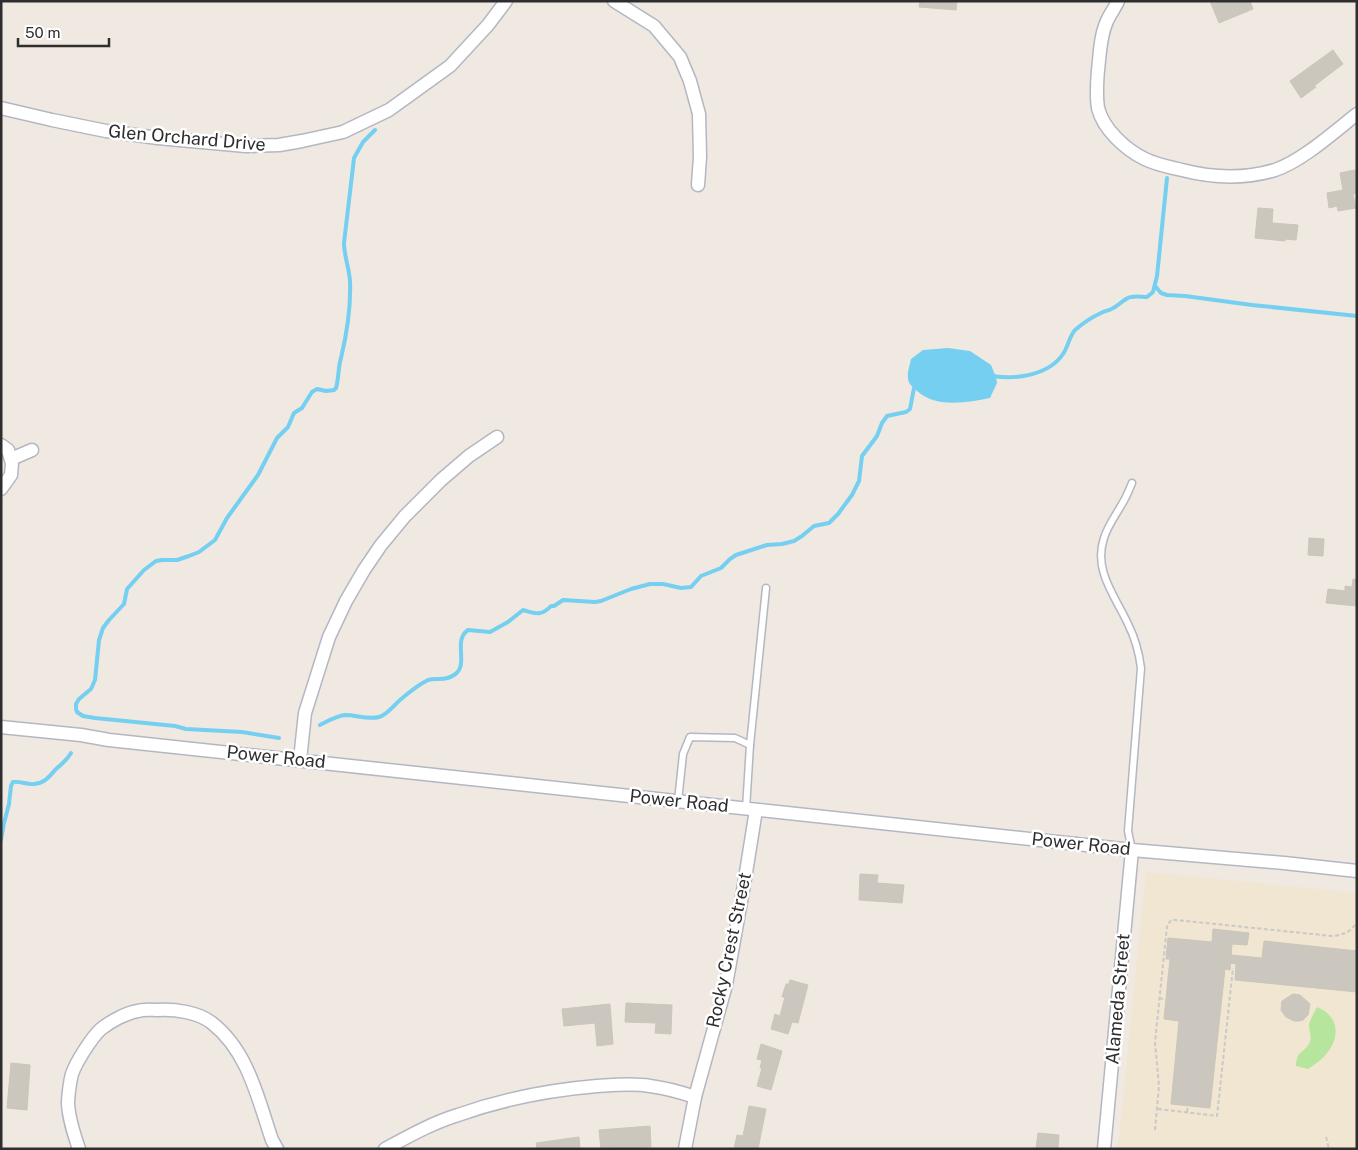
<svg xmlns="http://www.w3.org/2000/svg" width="1358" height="1150" font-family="'Public Sans',sans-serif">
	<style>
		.education { fill: #f0e6d1 }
		.green { fill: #b6e59e }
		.water { fill: #75cff0 }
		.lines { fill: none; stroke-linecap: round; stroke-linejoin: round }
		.stream { stroke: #75cff0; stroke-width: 4 }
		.building { fill: #cbc7bf; stroke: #cbc5ba }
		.lane-casing { stroke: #b4b7c1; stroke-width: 9 }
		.street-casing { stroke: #b4b7c1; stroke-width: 15 }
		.path { stroke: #c9c9c9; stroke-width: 2; stroke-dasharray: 4 2.5; stroke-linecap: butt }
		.lane { stroke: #fff; stroke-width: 6 }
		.street { stroke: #fff; stroke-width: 12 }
		.labels { text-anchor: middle; stroke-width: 5; stroke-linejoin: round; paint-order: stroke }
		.street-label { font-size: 18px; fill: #2e2e2e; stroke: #fff }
	</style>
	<rect width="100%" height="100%" fill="#efe9e1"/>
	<polygon class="education" points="1146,872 1357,893 1357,1149 1118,1149"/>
	<path class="green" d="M1317 1007C1338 1015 1341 1036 1327 1053 1322 1060 1315 1064 1308 1069L1296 1066C1297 1049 1304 1054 1310 1042 1312 1036 1309 1031 1309 1026 1309 1020 1315 1012 1317 1007Z"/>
	<path class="water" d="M948 348 970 351 991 365 996 377 997 383 990 398C966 403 936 408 917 391 913 387 908 384 908 378 907 372 910 365 911 359L923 350Z"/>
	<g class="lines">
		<g class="stream">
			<polyline points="1155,286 1161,293 1167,295 1185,296 1252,305 1357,316"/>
			<path d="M993 376C1016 380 1049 375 1063 354 1068 347 1069 337 1075 330 1082 324 1092 317 1101 313 1105 311 1111 310 1115 307 1120 304 1125 298 1131 297 1136 296 1142 297 1147 297L1153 292 1157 276 1167 178"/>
			<path d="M320 725C328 721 336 716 345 715 356 715 368 720 379 717 387 715 394 705 400 700 407 694 420 684 428 680 437 677 444 682 454 675 470 665 452 641 468 630L490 632 508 622 523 610C534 613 541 617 551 606H554L563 600 595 602 601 601 631 589 650 584H663L681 588 691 587 701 576 721 568 730 559 736 555 767 545 782 544 794 541 802 536 814 526 829 523 838 514 852 495 859 481 862 456 877 436 882 423 887 416 906 412 910 409 914 388 918 386"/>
			<path d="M279 738 242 732 186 729 175 726 95 718 83 716 77 712 76 709V704L79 699 91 689 95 680 99 640 103 628 109 620 124 604 127 589 144 570 156 561 162 560H177L189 556 199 552 215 540 227 518 258 475 277 438 288 427 294 413 302 408 312 392 317 389 326 391 334 390 336 388C339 378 338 367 341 358 347 333 351 306 350 281 349 267 344 256 344 243L354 158 363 142 375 130"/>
			<path d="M1 840 4 823 9 804 11 786 13 782C21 781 27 785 34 784 46 783 50 775 57 768 63 763 67 760 71 753"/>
		</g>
	</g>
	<g class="building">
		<polygon points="920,1 957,1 956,10 919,7"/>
		<polygon points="1210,1 1250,1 1253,9 1219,23"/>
		<polygon points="1333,50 1343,64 1314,86 1316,87 1301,98 1290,81"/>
		<polygon points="1355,170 1357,177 1357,193 1353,194 1356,208 1338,211 1337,206 1329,208 1327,193 1343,190 1340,173"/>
		<polygon points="1258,208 1273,209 1272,223 1298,225 1296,240 1285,239 1285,241 1255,238"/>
		<polygon points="1309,538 1324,539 1323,556 1308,555"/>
		<polygon points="1353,579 1357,580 1357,606 1326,603 1328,589 1345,591 1345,586 1352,587"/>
		<polygon points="860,874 878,875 877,883 904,885 902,903 859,900"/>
		<polygon points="1213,929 1249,933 1247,945 1232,944 1230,970 1225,969 1210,1108 1171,1104 1179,1021 1164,1019 1170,959 1166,959 1168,938 1212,942"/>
		<polygon points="1264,941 1357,951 1357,992 1235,980 1236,964 1230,963 1231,955 1262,958"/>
		<polygon points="790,980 808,985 798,1023 792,1022 788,1034 771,1029 775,1014 780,1016 785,997 782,997 786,984 789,984"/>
		<polygon points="1293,994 1300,995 1310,1004 1308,1015 1303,1020 1299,1021 1294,1021 1286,1017 1281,1010 1282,1001"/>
		<polygon points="626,1003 672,1005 671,1034 655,1033 656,1023 625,1022"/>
		<polygon points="610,1004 613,1044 597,1046 595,1023 564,1026 562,1009"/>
		<polygon points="761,1044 782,1051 771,1090 757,1086 762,1068 760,1068 762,1060 757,1059"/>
		<polygon points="11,1063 30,1065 27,1110 7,1108"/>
		<polygon points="749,1106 766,1109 758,1149 734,1149 737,1135 743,1136"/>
		<polygon points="650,1126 651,1147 601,1149 599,1130"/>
		<polygon points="1038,1133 1059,1135 1058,1149 1036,1149"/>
		<polygon points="579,1137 580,1149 537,1149 536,1143"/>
	</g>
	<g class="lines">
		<defs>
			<g id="lane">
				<polyline points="750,745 766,588"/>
				<polyline points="678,801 683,754 690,737 735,738 750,745 746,809"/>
				<path d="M1132 850 1128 831 1141 668C1139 652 1135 638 1128 624 1115 596 1093 570 1104 538 1108 525 1116 515 1122 504 1126 498 1129 490 1132 483"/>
			</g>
			<g id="street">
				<polyline points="614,1 654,26 680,57 690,81 699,114 700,157 698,185"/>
				<path d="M1118 1C1115 8 1110 14 1107 21 1100 36 1100 54 1098 70 1097 82 1096 96 1098 108 1103 129 1126 150 1145 159 1157 165 1170 167 1182 170 1213 178 1245 179 1275 170 1302 161 1334 132 1357 114"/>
				<polyline points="1,108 52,120 106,131 158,138 246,146 279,145 302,141 343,132 389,110 450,66 488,25 506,1"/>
				<polyline points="1,445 8,450 12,463 11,475 1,489"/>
				<polyline points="11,459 32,450"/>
				<polyline points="1,727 81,735 109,740 1132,850 1284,863 1357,871"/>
				<polyline points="300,760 305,713 329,637 346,601 364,570 381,545 405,516 441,480 469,456 497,437"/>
				<path d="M79 1149C74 1134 69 1120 68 1104 68 1097 70 1081 72 1074 76 1062 92 1037 101 1029 111 1021 126 1013 138 1011 144 1009 151 1010 157 1010 175 1009 198 1012 212 1023 248 1051 258 1099 272 1140L277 1149"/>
				<path d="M385 1149C409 1136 432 1123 458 1115 503 1099 549 1090 597 1086 614 1085 633 1083 650 1086 666 1088 680 1092 695 1097"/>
				<polyline points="685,1149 695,1097 726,985 744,885 756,810"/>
				<polyline points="1104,1149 1132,850"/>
			</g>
		</defs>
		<use href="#lane" class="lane-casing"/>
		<use href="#street" class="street-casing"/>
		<g class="path">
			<polyline points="1159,998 1166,1000"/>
			<polyline points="1158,1109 1217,1116 1233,968"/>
			<polyline points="1187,1112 1188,1106"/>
			<path d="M1155 1130 1159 1086 1155 1042 1167 926 1171 920H1176L1332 936C1343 935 1351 932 1357 922"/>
			<polyline points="1326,1137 1329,1149"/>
		</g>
		<use href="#lane" class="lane"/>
		<use href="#street" class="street"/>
	</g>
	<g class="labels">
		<g class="street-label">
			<text transform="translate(187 138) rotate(5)" y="6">Glen Orchard Drive</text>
			<text transform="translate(276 757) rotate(6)" y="6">Power Road</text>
			<text transform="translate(679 801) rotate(6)" y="6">Power Road</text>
			<text transform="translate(1081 844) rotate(6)" y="6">Power Road</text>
			<text transform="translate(729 950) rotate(-78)" y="6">Rocky Crest Street</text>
			<text transform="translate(1118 999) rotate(-85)" y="6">Alameda Street</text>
		</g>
	</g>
	<rect width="1358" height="1150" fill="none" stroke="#2e2e2e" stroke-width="5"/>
	<path d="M18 38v8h91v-8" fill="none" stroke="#2e2e2e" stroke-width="2.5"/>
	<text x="25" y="38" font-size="15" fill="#2e2e2e" stroke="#ffffff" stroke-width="4" paint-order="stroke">50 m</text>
</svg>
